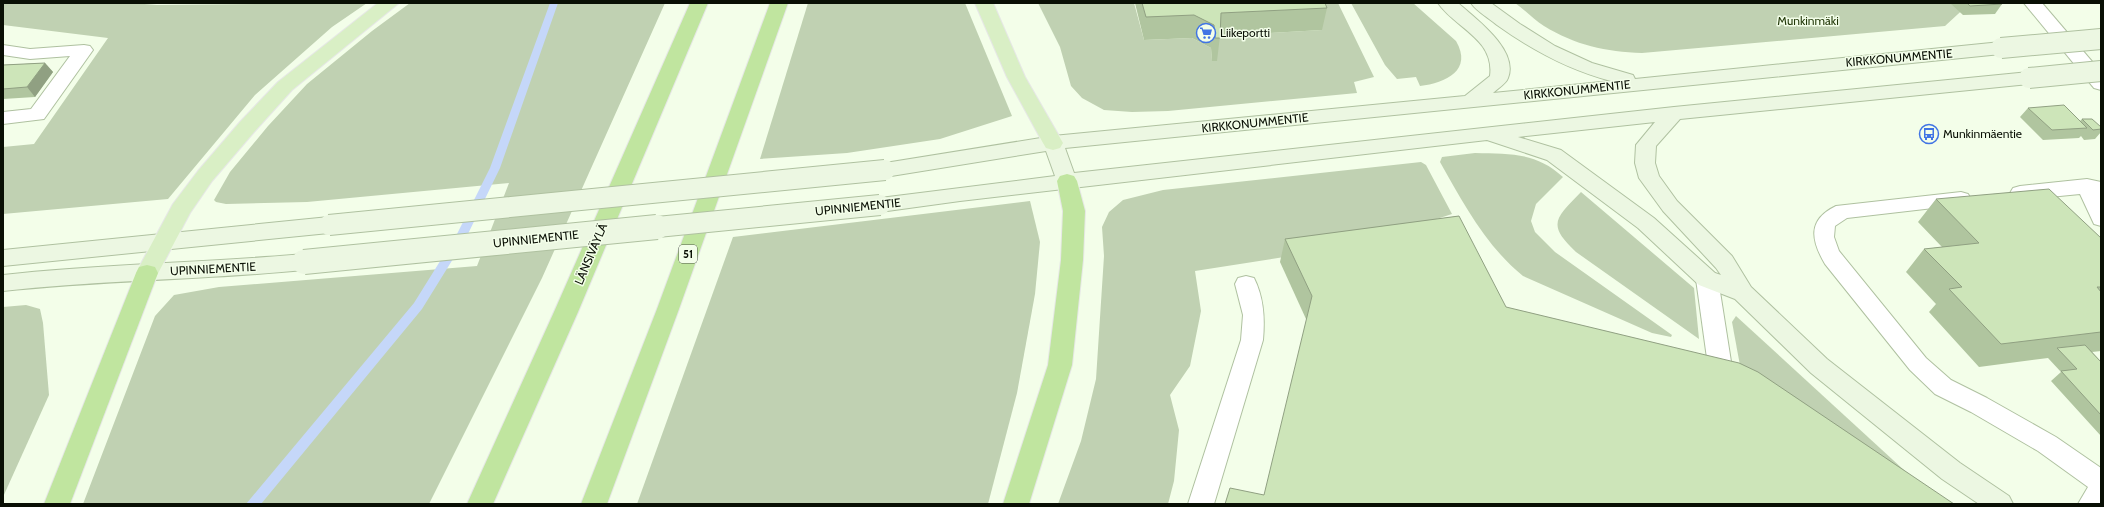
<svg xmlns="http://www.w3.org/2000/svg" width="2104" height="507" font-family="Cabin,sans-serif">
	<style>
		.green { fill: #c0d1b2 }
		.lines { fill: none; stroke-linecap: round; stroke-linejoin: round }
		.stream { fill: #c5d7f9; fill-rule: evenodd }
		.service-casing { stroke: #afc1a0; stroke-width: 2 }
		.tertiary-casing { stroke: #afc1a0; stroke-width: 2 }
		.secondary-casing { stroke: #afc1a0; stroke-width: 2 }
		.primary-casing { stroke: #e6e7e6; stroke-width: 2 }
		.motorway-casing { stroke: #e6e7e6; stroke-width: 2 }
		.service { fill: #fff; fill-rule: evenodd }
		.tertiary { fill: #fff; fill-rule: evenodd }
		.secondary { fill: #ecf7e2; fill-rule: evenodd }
		.primary { fill: #d9efc5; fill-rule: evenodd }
		.motorway { fill: #c0e59f; fill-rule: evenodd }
		.secondary-bridge-far1-casing { stroke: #afc1a0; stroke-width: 22; stroke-linecap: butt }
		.secondary-bridge-casing { stroke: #afc1a0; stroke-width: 26; stroke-linecap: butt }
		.secondary-bridge-far1 { stroke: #ecf7e2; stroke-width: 20 }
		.secondary-bridge { stroke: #ecf7e2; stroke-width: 24 }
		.wall { fill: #b0c59f }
		.shaded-wall { fill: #90a082 }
		.building { fill: #cde5b9; stroke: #90a082 }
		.labels { text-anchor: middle; stroke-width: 3; stroke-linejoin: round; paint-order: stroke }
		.shield { fill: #f3fee9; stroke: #4f5749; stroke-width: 1 }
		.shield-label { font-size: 11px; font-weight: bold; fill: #090f04 }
		.park-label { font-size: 12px; fill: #223809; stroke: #f3fee9 }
		.poi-label { font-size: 12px; fill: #090f04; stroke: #f3fee9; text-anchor: start }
		.street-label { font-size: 12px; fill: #090f04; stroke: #f3fee9 }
	</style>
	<rect width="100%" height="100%" fill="#f3fee9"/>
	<g class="green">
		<polygon points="3,3 132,3 157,5 367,3 332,27 255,95 168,199 3,214 3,147 34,144 108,38 3,25"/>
		<polygon points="410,3 665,3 542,278 429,504 83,504 155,316 174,295 219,287 477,266 509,183 307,202 226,204 216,202 214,200 230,172 268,126 307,84 372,31"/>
		<polygon points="808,3 965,3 1012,116 940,139 847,153 760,159"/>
		<polygon points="1038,3 1134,3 1144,40 1192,38 1211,48 1212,60 1218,36 1322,30 1312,5 1338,3 1374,77 1354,82 1357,93 1168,111 1132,112 1104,110 1082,98 1071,86 1060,47"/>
		<path d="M1351 3H1413L1456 41C1473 70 1446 83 1420 86L1416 77 1397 79 1385 65Z"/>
		<path d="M1515 3H1970L1945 26 1642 53C1606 52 1575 45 1544 26 1534 20 1525 10 1515 3Z"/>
		<path d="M1475 153C1510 154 1536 152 1563 177L1536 204 1531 221 1535 232 1555 252 1672 335 1671 337 1652 333 1523 276C1486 246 1463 203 1440 162L1442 157Z"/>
		<polygon points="1421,162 1426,165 1452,214 1354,246 1195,271 1201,311 1190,366 1170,395 1179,430 1174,481 1168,504 1058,504 1081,441 1096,379 1104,256 1102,227 1109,212 1123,200 1163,190"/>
		<path d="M1581 192 1694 288 1699 339 1576 252C1546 224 1556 218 1581 192Z"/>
		<polygon points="1030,201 1040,242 1035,294 1017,393 988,504 637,504 733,237"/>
		<polygon points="26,305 40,309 43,323 49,395 3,497 3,307"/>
		<polygon points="1736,316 1917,482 1741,371 1732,322"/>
	</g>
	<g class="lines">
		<polygon class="stream" points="550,3 558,3 500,168 466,238 422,309 261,504 246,504 414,303 457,234 490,168"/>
		<defs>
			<g id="service">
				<polygon points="3,45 30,49 84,45 90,46 93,50 44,119 3,124 3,112 31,109 70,56 30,59 3,55"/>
				<polygon points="2087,179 2101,182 2101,226 2094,224 2080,194 2020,200 2013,198 2010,193 2013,188 2020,186"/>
				<path d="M1961 192 1968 194 1971 199 1968 204 1847 218 1835 226 1834 237 1839 251 1926 358 1951 380 1987 398 2056 437 2101 468V504H2078L2088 487 2038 451 1971 412 1935 394 1910 370 1825 264C1811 240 1807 220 1836 206Z"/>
				<polygon points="1707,271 1715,273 1718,279 1735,387 1731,394 1723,396 1715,394 1711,387 1696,279 1699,273"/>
				<path d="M1246 276 1254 278C1264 298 1265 319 1263 340L1214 504H1188L1241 340 1243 315 1235 284 1238 278Z"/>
			</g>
			<polygon id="tertiary" points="2024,3 2042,3 2101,72 2101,90 2094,88"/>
			<g id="secondary">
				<path d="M1438 3H1458C1476 19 1519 50 1508 78 1506 84 1497 89 1493 93L1611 81C1569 70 1532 50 1497 25 1489 18 1477 12 1471 3H1491L1520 24 1555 46 1592 63 1633 75 1635 79 2001 42 2007 44 2010 48 2007 52 2001 54 1065 148 1074 173 1674 107 2029 72 2036 74 2038 78 2036 82 2029 84 1680 119 1656 146 1655 163 1659 176 1677 201 1732 256 1751 287 1827 359 1960 463 2009 496 2013 504H1979L1942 479 1811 373 1735 299 1699 285 1638 228 1547 160 1487 140 960 201 880 212 873 210 869 205 873 200 880 198 1055 176 1046 151 885 177 878 175 875 170 878 165 885 163 1053 136 1465 96 1490 76C1495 39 1455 28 1438 3ZM1655 122 1636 145 1635 163 1639 178 1663 211 1716 268 1721 275 1715 273 1654 218 1561 150 1518 137Z"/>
				<polygon points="329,217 337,220 340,225 337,230 329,233 3,266 3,250"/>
				<path d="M304 254 312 256 315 262 312 268 304 270C204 280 103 280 3 291V275C103 264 204 263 304 254Z"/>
			</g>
			<g id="primary">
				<polygon points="378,3 399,3 292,90 254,132 212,181 190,213 155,279 147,281 139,279 136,273 173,204 198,171 240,122 278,82"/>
				<polygon points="975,3 993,3 1025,77 1063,143 1060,148 1053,150 1046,148 1043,143 1007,77"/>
			</g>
			<g id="motorway">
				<polygon points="690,3 708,3 578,312 493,504 467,504 554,312"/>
				<polygon points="770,3 788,3 679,309 607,504 581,504 657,309"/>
				<polygon points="1067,174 1074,176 1077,181 1085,211 1083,260 1072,365 1029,504 1003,504 1048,365 1061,260 1063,211 1057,181 1060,176"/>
				<polygon points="147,265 155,267 158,273 70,504 44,504 136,273 139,267"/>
			</g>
		</defs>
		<use href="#service" class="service-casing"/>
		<use href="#tertiary" class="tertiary-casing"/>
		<use href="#secondary" class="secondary-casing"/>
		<use href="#primary" class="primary-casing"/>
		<use href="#motorway" class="motorway-casing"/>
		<use href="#service" class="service"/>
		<use href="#tertiary" class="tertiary"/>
		<use href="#secondary" class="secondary"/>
		<use href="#primary" class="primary"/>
		<use href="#motorway" class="motorway"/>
		<defs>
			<g id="secondary-bridge-far1">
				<polyline points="2001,48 2101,39"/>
				<polyline points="2029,78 2101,71"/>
				<polyline points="329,225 885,170"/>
				<polyline points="647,228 880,205"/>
			</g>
			<polyline id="secondary-bridge" points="304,262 657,227"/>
		</defs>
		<use href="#secondary-bridge-far1" class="secondary-bridge-far1-casing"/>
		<use href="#secondary-bridge" class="secondary-bridge-casing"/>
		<use href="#secondary-bridge-far1" class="secondary-bridge-far1"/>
		<use href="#secondary-bridge" class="secondary-bridge"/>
	</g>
	<g class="wall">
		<polygon points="1135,3 1325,3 1327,8 1322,30 1220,36 1217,61 1212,61 1211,48 1192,38 1144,40"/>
		<polygon points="1950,3 2001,3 2002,4 1995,14 1963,15"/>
		<polygon points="45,63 53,72 35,97 3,99 3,65"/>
		<polygon points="2028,108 2080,121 2082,119 2101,127 2101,132 2095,139 2084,140 2081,136 2079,138 2043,140 2020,117"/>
		<polygon points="1936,199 2101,238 2101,351 2092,352 2101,362 2101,436 2051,381 2061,372 2048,358 1979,367 1929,312 1936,304 1906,272 1924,249 1942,247 1918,222"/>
		<polygon points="1459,216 1306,319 1280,262 1285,239"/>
	</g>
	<polygon class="shaded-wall" points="45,63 53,72 35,97 27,87"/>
	<g class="building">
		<polygon points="1142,3 1325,3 1327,8 1221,13 1220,38 1215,38 1214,25 1194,15 1146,17"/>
		<polygon points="1967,3 2001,3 2002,4 1970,6"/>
		<polygon points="45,63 27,87 3,89 3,65"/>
		<polygon points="2064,105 2087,128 2052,130 2028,108"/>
		<polygon points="2082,119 2092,119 2101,127 2101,129 2093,130"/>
		<polygon points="2049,189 2101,238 2101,252 2100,252 2101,253 2101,287 2097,287 2101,292 2101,332 2001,344 1949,289 1962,287 1924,249 1979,243 1936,199"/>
		<polygon points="1459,216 1506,307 1739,363 1758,372 1954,504 1225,504 1230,488 1264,495 1312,296 1285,239"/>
		<polygon points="2085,345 2101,362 2101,415 2061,371 2077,369 2057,348"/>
	</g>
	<defs>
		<symbol id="supermarket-ring" viewBox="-11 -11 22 22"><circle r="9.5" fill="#f3fee9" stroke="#4074e4" stroke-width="1.5"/><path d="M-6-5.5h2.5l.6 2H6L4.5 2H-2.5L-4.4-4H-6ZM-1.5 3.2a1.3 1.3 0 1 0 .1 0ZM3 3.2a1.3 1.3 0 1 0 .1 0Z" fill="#4074e4"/></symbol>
		<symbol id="bus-ring" viewBox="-11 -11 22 22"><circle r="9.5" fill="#f3fee9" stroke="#4074e4" stroke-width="1.5"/><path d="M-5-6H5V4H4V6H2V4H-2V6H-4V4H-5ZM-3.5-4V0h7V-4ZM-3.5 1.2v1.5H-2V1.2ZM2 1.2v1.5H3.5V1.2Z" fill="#4074e4"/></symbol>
	</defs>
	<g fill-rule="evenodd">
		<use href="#supermarket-ring" x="1195" y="22" width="22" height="22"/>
		<use href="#bus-ring" x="1918" y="123" width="22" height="22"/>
	</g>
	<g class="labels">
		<rect class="shield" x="679" y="245" width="18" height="18" rx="3"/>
		<g class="shield-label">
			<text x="688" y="258">51</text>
		</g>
		<g class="park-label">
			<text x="1808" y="25">Munkinmäki</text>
		</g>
		<g class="poi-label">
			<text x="1220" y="37">Liikeportti</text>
			<text x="1943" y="138">Munkinmäentie</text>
		</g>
		<g class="street-label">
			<text transform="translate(1899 58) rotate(-5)" y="4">KIRKKONUMMENTIE</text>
			<text transform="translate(1577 90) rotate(-6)" y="4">KIRKKONUMMENTIE</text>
			<text transform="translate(1255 123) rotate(-6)" y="4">KIRKKONUMMENTIE</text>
			<text transform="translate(858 207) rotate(-6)" y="4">UPINNIEMENTIE</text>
			<text transform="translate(536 239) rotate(-6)" y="4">UPINNIEMENTIE</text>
			<text transform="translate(591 254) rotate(-67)" y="4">LÄNSIVÄYLÄ</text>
			<text transform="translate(213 269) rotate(-3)" y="4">UPINNIEMENTIE</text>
		</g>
	</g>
	<rect width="2104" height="507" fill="none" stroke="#090f04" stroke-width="8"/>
</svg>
